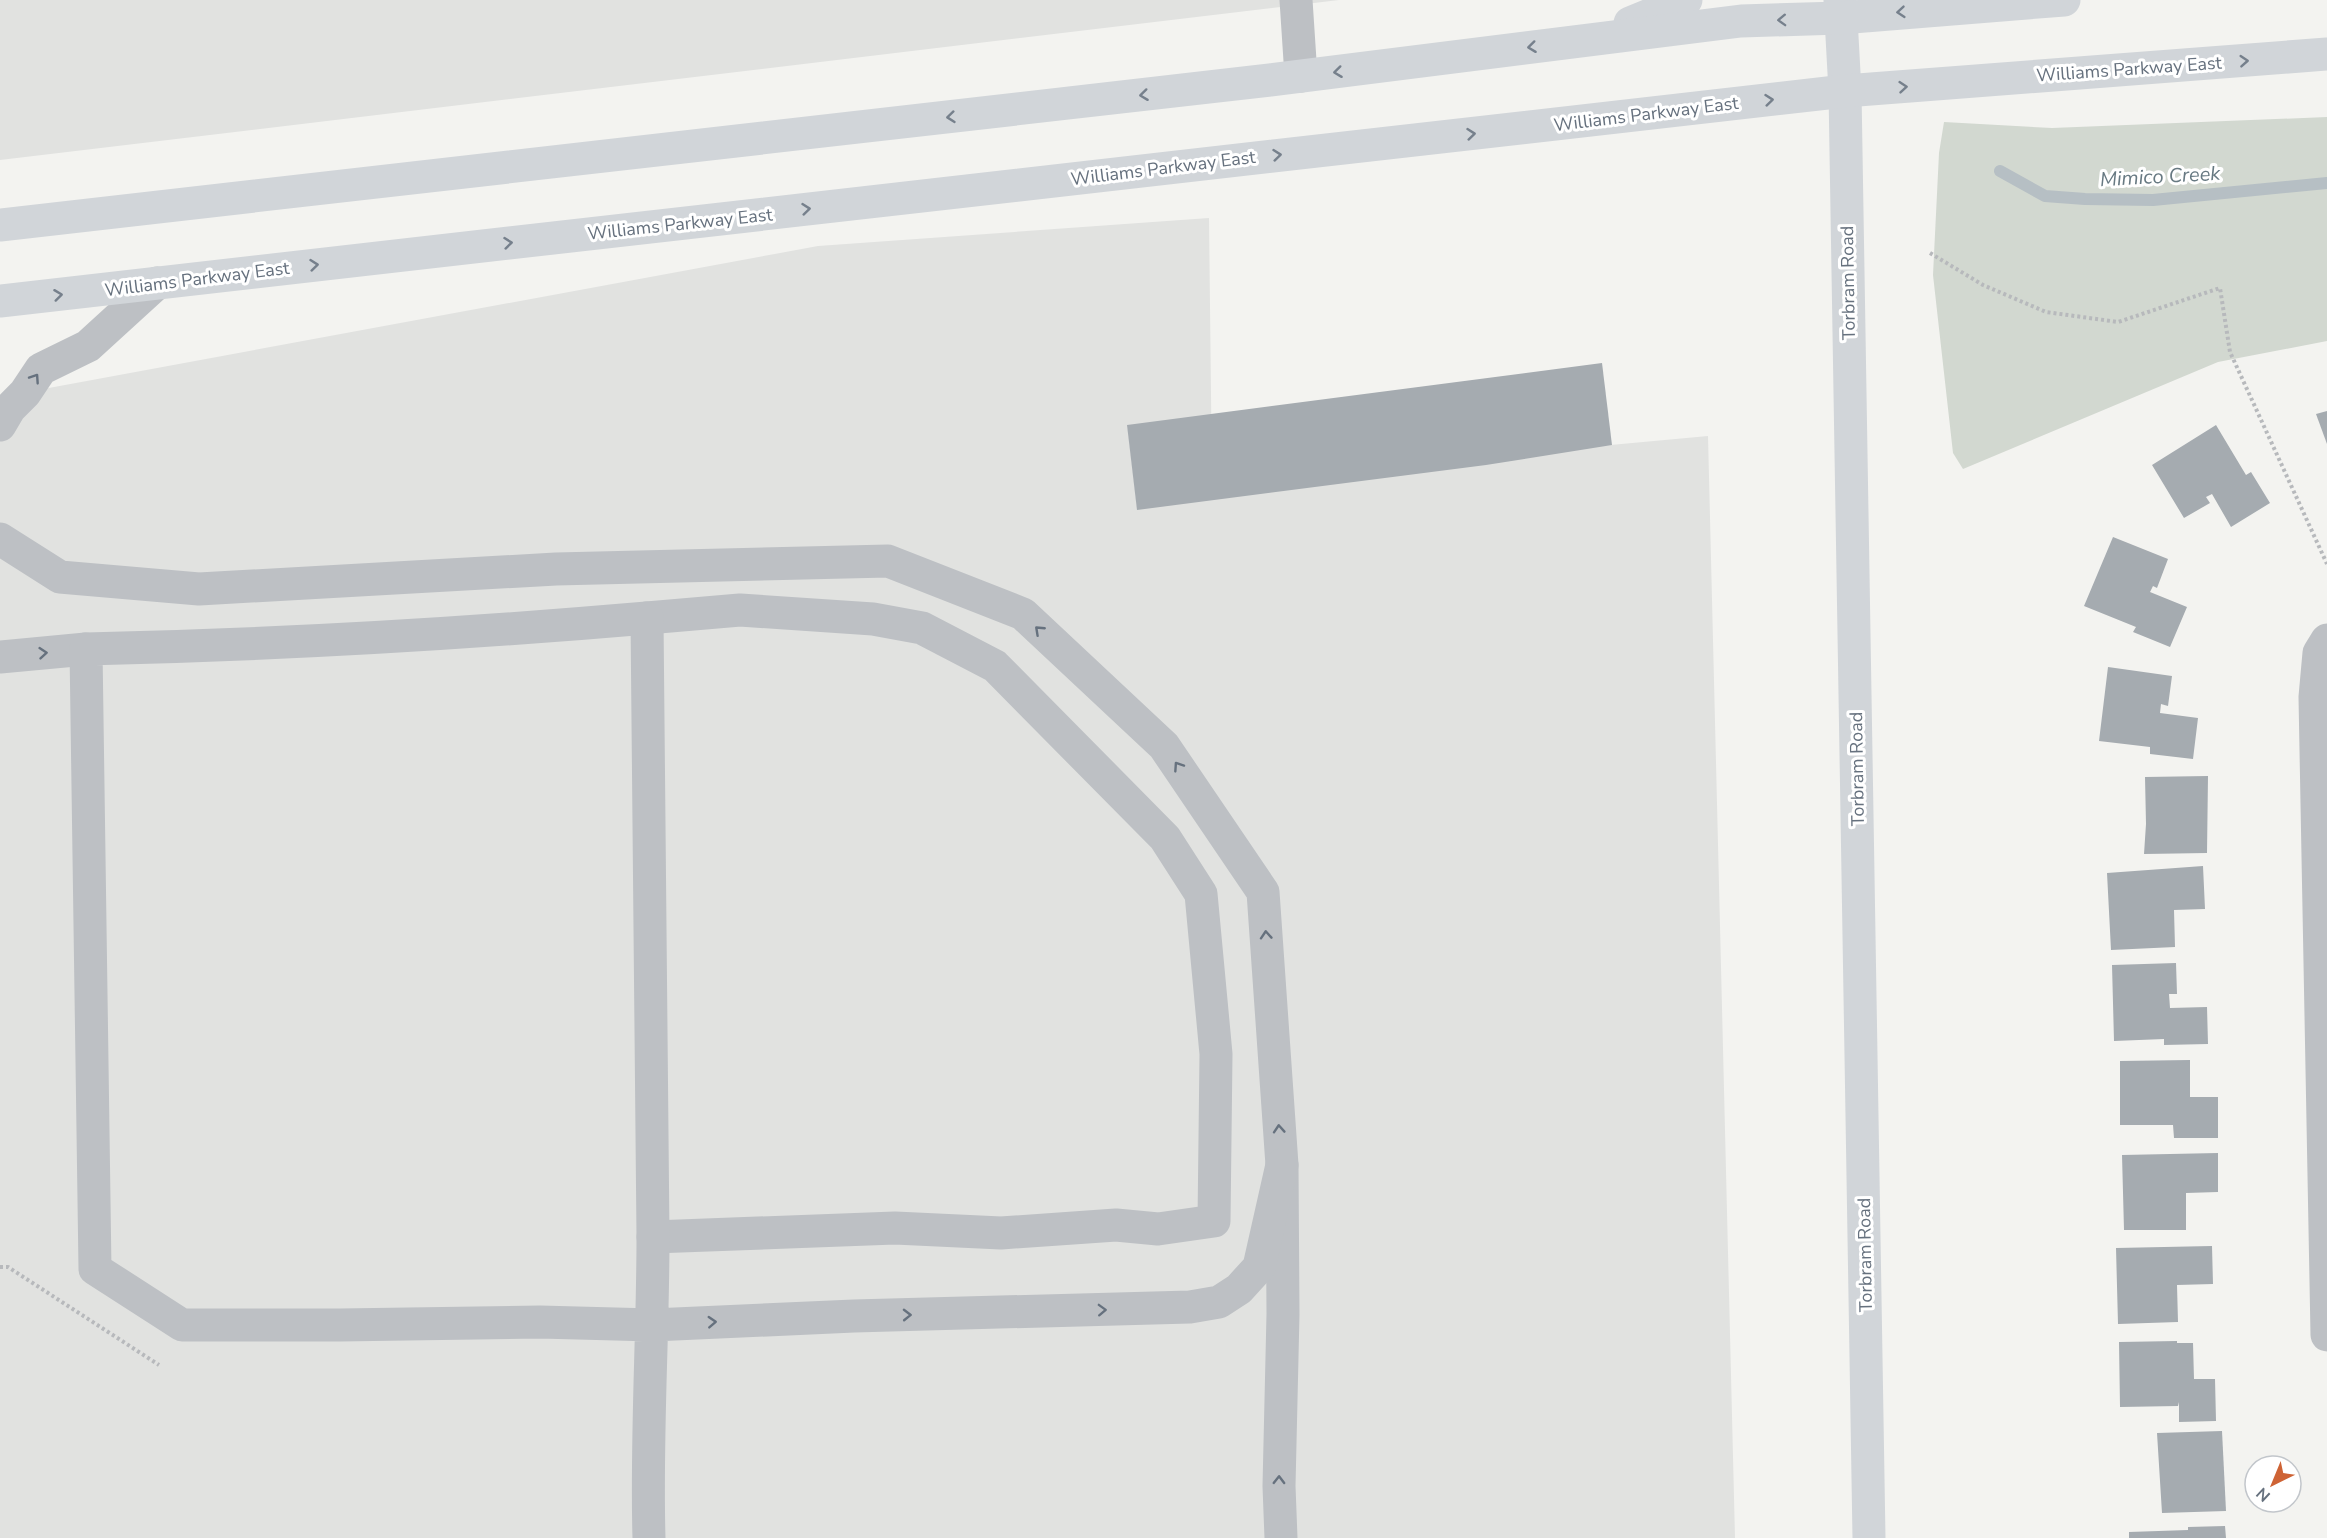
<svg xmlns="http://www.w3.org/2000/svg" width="2327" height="1538" font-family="'Nunito Sans',sans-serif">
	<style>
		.built { fill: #e1e2e0 }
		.green { fill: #d2d8d0 }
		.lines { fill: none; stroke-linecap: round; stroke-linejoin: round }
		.stream { stroke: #b6bfc4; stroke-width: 12 }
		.building { fill: #a5abb0 }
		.path { stroke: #b7b9bc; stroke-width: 4; stroke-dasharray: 3 3; stroke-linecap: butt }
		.minor { stroke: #bdc0c4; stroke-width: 33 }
		.major { stroke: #d1d5d9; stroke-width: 33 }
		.oneway { stroke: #76808c }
		.oneway2 { stroke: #66717e }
		.labels { text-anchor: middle; stroke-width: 6; stroke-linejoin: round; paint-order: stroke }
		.street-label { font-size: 18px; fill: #66717e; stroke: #fff }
		.water-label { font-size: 20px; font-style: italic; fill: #677982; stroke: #fff }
	</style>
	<rect width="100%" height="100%" fill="#f3f3f0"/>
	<g class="built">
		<polygon points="0,0 1339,0 0,160"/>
		<polygon points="1209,218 1212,482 1708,436 1735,1538 0,1538 0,397 818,246"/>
	</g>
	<polygon class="green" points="2327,117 2327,341 2218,362 1963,469 1953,453 1933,275 1939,153 1944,122 2052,128"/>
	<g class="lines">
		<polyline class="stream" points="2000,171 2045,196 2085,199 2153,200 2327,183"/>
	</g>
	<g class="building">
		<polygon points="1602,363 1612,445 1486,465 1137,510 1127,425"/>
		<polygon points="2327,411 2327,444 2316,414"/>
		<polygon points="2216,425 2246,475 2251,472 2270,503 2231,527 2212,494 2206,497 2210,503 2184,518 2152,465"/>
		<polygon points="2113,537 2168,559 2157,588 2153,586 2150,592 2187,607 2170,647 2133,632 2136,627 2084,606"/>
		<polygon points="2108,667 2172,676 2168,706 2161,704 2160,713 2198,718 2193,759 2150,754 2150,747 2099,741"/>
		<polygon points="2208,776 2207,853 2144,854 2146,824 2145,777"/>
		<polygon points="2203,866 2205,909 2174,910 2175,947 2111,950 2107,873"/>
		<polygon points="2176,963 2177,994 2169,994 2170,1008 2207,1007 2208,1044 2164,1045 2164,1039 2114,1041 2112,965"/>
		<polygon points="2190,1060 2190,1097 2218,1097 2218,1138 2174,1138 2173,1125 2120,1125 2120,1061"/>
		<polygon points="2218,1153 2218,1192 2186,1193 2186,1230 2124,1230 2122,1155"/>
		<polygon points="2212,1246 2213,1284 2177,1285 2178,1322 2118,1324 2116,1248"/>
		<polygon points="2177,1341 2177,1343 2193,1343 2194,1379 2215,1379 2216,1421 2179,1422 2179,1402 2178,1406 2120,1407 2119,1342"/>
		<polygon points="2222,1431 2226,1511 2162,1513 2157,1433"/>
		<polygon points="2225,1526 2226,1538 2129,1538 2129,1532 2188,1530 2188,1527"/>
	</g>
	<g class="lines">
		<g class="path">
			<polyline points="1930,253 1983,285 2046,312 2118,322 2220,288 2230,352 2327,564"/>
			<polyline points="0,1267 8,1267 159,1365"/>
		</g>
		<g class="minor">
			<polyline points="1296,0 1301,76"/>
			<polyline points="0,425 10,408 25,393 41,369 88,346 157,283"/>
			<polyline points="0,539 60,577 199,589 556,569 888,561 1023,614 1164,746 1263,892 1282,1165 1283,1314 1279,1486 1281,1538"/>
			<polyline points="647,618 740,610 873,619 922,628 995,666 1165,838 1201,894 1216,1054 1214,1221 1158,1229 1116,1225 1001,1233 895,1228 653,1237"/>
			<polyline points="2327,640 2319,653 2315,697 2327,1335"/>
			<polyline points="0,657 86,649"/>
			<path d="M649 1538C646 1438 653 1338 653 1237L647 618C461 634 273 645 86 649L95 1269 182 1325H340L540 1322 653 1325 854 1316 1190 1307 1219 1302 1239 1289 1259 1267 1282 1165"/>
		</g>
		<g class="major">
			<polyline points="1840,0 1845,91 1869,1538"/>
			<polyline points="1630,23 1686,0"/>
			<polyline points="0,225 1270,80 1741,21 1840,18 2064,0"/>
			<polyline points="0,301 1845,91 2327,54"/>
		</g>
	</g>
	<defs><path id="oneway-chevron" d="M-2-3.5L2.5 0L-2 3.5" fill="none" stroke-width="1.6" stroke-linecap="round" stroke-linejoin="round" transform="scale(1.5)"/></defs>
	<g class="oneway">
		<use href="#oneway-chevron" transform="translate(1901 12) rotate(175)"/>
		<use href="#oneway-chevron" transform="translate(1782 20) rotate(178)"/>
		<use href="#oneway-chevron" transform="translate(1532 47) rotate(173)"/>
		<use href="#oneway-chevron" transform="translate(2244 61) rotate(-4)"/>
		<use href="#oneway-chevron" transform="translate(1338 72) rotate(173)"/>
		<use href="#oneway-chevron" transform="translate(1903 87) rotate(-5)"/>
		<use href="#oneway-chevron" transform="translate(1144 95) rotate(173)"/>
		<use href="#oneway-chevron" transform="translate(1769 100) rotate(-6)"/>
		<use href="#oneway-chevron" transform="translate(951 117) rotate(174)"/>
		<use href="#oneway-chevron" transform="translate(1471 134) rotate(-6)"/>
		<use href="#oneway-chevron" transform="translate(1277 155) rotate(-6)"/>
		<use href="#oneway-chevron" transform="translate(806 209) rotate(-6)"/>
		<use href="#oneway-chevron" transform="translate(508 243) rotate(-6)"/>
		<use href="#oneway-chevron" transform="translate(314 265) rotate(-6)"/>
		<use href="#oneway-chevron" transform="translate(58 295) rotate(-7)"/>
	</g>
	<g class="oneway2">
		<use href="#oneway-chevron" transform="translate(35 378) rotate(-56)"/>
		<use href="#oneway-chevron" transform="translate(1039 630) rotate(-137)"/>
		<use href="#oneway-chevron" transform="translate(43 653) rotate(-5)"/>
		<use href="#oneway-chevron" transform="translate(1178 766) rotate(-124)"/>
		<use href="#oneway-chevron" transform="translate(1266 935) rotate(-94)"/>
		<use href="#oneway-chevron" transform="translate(1279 1129) rotate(-94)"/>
		<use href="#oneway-chevron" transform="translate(1102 1310) rotate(-2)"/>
		<use href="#oneway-chevron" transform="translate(907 1315) rotate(-1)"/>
		<use href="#oneway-chevron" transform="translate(712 1322) rotate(-3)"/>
		<use href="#oneway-chevron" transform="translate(1279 1480) rotate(-89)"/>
	</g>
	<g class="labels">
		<g class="street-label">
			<text transform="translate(2129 69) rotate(-4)" y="6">Williams Parkway East</text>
			<text transform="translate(1646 114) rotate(-7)" y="6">Williams Parkway East</text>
			<text transform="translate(1163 168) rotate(-7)" y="6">Williams Parkway East</text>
			<text transform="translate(680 224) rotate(-6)" y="6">Williams Parkway East</text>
			<text transform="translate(197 279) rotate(-7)" y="6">Williams Parkway East</text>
			<text transform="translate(1848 283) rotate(-91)" y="6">Torbram Road</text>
			<text transform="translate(1857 769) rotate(-91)" y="6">Torbram Road</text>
			<text transform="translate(1865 1255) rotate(-91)" y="6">Torbram Road</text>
		</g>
		<g class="water-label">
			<text transform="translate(2160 176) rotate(-3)" y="7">Mimico Creek</text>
		</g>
	</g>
	<g transform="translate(2273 1484) rotate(223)"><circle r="28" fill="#ffffff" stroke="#c2c6cb" stroke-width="1.5"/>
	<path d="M0-4.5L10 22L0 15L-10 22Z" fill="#ce6335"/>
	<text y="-9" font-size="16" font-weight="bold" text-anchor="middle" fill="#66717e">N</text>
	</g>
</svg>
